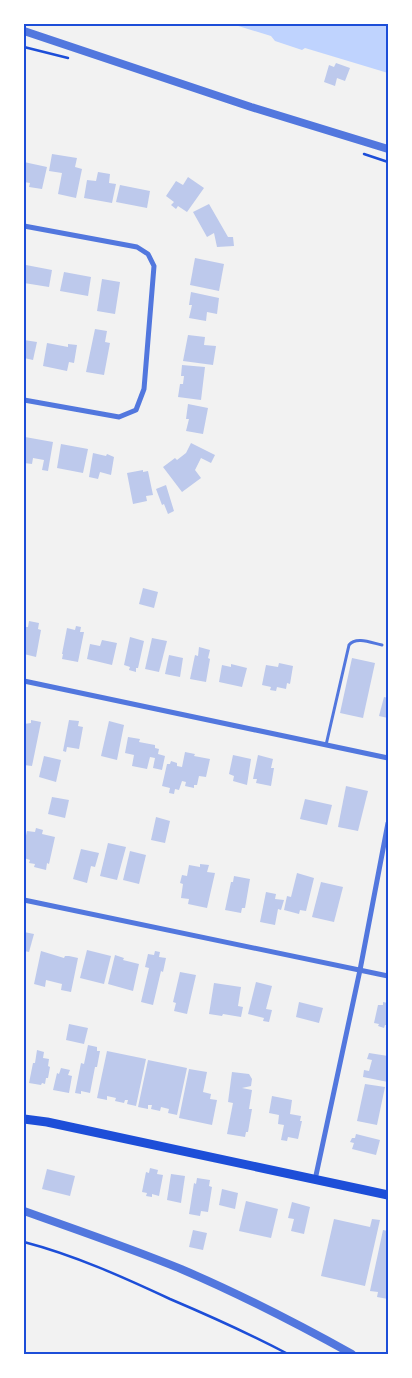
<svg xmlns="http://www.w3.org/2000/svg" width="412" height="1378" font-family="Karla,sans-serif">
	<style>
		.water { fill: #bfd3fe }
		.building { fill: #bdc9ec }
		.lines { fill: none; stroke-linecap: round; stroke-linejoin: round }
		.path { stroke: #1d4ed8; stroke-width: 2.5 }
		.service { stroke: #5277de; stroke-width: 3 }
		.minor { stroke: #5277de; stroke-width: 5 }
		.tertiary { stroke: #5277de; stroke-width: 8 }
		.secondary { stroke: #1d4ed8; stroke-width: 9 }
		.neatline { fill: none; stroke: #1d4ed8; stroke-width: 2 }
	</style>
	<rect width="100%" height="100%" fill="#f2f2f2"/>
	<polygon class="water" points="232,24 388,24 388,73 305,48 302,50 275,41 271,36"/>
	<g class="building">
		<polygon points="336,63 350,68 345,81 337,78 335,86 324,82 329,65 334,67"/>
		<polygon points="52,154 77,158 75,167 82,169 76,198 58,194 62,173 49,171"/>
		<polygon points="24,162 47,167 42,189 29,187 30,183 24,182"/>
		<polygon points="98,172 110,174 109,183 116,184 112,203 84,198 87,180 96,181"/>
		<polygon points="188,177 204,188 187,212 178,206 176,209 171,205 174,202 166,196 176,181 183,185"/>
		<polygon points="120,185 150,191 147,208 116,202"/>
		<polygon points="209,204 228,237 233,237 234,246 217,247 214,233 207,237 193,212"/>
		<polygon points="195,258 224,264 219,291 190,285"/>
		<polygon points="26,265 52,270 49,287 24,283"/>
		<polygon points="64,272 91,277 88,296 60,291"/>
		<polygon points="102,279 120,282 115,314 97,311"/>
		<polygon points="191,292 219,298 217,314 207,312 206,321 189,318 192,305 189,305"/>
		<polygon points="95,329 107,331 105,342 110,343 104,375 86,372"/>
		<polygon points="188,335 205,337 204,345 216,346 213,365 183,361"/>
		<polygon points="24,340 37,342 33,360 24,358"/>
		<polygon points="47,343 68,347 68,344 77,345 74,363 69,362 67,371 43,366"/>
		<polygon points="182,365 205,367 201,400 178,397 180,384 183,384 184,376 181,376"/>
		<polygon points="188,404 208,408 203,434 186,431 189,419 186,419"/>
		<polygon points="25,437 53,442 48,471 42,470 44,460 33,458 32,464 24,463"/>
		<polygon points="191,443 215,455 211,463 201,458 195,470 201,478 182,492 163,467 175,458 177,460 186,453"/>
		<polygon points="61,444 88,449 83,473 57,468"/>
		<polygon points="93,453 106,456 107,454 114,457 111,475 100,472 98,479 89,477"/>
		<polygon points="143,470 143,472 148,471 153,495 146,496 147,501 133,504 127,473"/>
		<polygon points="166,485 174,511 168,514 164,504 162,505 156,489"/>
		<polygon points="143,588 158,592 154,608 139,604"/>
		<polygon points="29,621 39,623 38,629 41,630 36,657 24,654 24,637 26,627 28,627"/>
		<polygon points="76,626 81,627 80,632 84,632 78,662 62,659 63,654 62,654 67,628 75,630"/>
		<polygon points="130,637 144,641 138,668 136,668 136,672 129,670 130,667 124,665"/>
		<polygon points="152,638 167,641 159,672 145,669"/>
		<polygon points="102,640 117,643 112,665 87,659 90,644 100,646"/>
		<polygon points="199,647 210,650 208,658 210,659 206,682 190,679 195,655 198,656"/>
		<polygon points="169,655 183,658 180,677 165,674"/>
		<polygon points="352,658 375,663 363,718 340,713"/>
		<polygon points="279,663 293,666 290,684 287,683 286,689 277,687 276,691 270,690 271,687 262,685 266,665 278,667"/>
		<polygon points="231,664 247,668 242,687 219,682 222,665 231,667"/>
		<polygon points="384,697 388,698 388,718 379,716"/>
		<polygon points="31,720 41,722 32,766 24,765 24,724 31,723"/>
		<polygon points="69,720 79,721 78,726 83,727 79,749 67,747 66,752 63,751"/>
		<polygon points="109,721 124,725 117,760 101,756"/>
		<polygon points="128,737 140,739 139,742 155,745 155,748 159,749 158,754 165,756 162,770 153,768 155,758 150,757 147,769 132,766 134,755 125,753"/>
		<polygon points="185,752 195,754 194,756 210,759 206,777 199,776 197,785 194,785 194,788 185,786 186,782 182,781 179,790 175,789 174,794 169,793 170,788 162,786 167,764 170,764 171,761 177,763 177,766 182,767"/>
		<polygon points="233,755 251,759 247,785 233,781 234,776 229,774"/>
		<polygon points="258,755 273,759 271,768 274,768 271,786 256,783 257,779 253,779"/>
		<polygon points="44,756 61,760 56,782 39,777"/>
		<polygon points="346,786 368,791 358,831 338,827"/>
		<polygon points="52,797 69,800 65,818 48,814"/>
		<polygon points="305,799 332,805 327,825 300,819"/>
		<polygon points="156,817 170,821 165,843 151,840"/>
		<polygon points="36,828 43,830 42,834 55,837 49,864 47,863 46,870 34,867 35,864 29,863 30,860 24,858 24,845 27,831 35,832"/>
		<polygon points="108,843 126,847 117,880 100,876"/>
		<polygon points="81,849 99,853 95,867 91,866 87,883 73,879"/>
		<polygon points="130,851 146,855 139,884 123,880"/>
		<polygon points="200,864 209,865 207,872 215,873 207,908 188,904 189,899 181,898 183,884 180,883 182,875 187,876 189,865 200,867"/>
		<polygon points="297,873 314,878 306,911 300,910 299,914 284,910 287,896 291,897"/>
		<polygon points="234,876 250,879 245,908 242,908 241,913 225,910 231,882 233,882"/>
		<polygon points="321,882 343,887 334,922 312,917"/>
		<polygon points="266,892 276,894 275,899 284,900 281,910 278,909 275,925 260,922"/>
		<polygon points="24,932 34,934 29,952 24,951"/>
		<polygon points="87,950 111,956 104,984 80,978"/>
		<polygon points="41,951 64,958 65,956 69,956 78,958 71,992 61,990 62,984 46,980 45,987 34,984"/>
		<polygon points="155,951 160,952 159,957 166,958 163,972 161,971 153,1005 141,1002 149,968 145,967 148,954 154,955"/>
		<polygon points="115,955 124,958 123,960 139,964 133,991 108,984"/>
		<polygon points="180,972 196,975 187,1014 174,1011 176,1003 173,1002"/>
		<polygon points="256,982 272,986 266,1009 272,1010 269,1022 263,1021 264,1018 248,1014"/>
		<polygon points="214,983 241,987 238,1006 243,1007 241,1017 223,1014 222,1016 209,1014"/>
		<polygon points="299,1002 323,1008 319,1023 296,1017"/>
		<polygon points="383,1002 388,1003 388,1025 385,1025 384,1028 378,1026 379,1024 374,1023 378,1005 383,1005"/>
		<polygon points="69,1024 88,1028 84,1044 66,1040"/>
		<polygon points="88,1045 97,1047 97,1051 100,1051 97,1067 95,1067 90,1093 81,1091 81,1094 75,1093 81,1063 84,1064"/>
		<polygon points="37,1050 44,1052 43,1058 49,1059 48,1066 50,1067 48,1078 46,1078 45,1084 42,1083 41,1085 29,1083 33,1063 35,1063"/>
		<polygon points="107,1051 146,1059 136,1106 127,1104 128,1100 125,1100 124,1103 115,1101 116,1098 107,1096 107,1100 97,1098"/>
		<polygon points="369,1053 388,1056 388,1082 363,1077 364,1070 369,1071 372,1060 367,1059"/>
		<polygon points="148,1060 187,1068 177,1115 168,1113 169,1109 161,1107 160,1111 151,1109 152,1105 148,1105 148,1109 138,1107"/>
		<polygon points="61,1068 70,1070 68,1075 72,1076 69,1093 53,1090 57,1073 59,1074"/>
		<polygon points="189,1069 207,1072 203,1092 211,1094 210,1099 217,1100 212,1125 179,1118"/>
		<polygon points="232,1072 249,1074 252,1079 251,1086 242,1088 252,1090 249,1109 252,1109 248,1132 246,1132 245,1137 227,1134 233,1103 228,1102"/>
		<polygon points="365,1084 385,1087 377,1125 357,1121"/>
		<polygon points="272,1096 292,1100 290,1114 301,1116 300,1121 302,1121 298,1139 288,1137 287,1141 281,1140 284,1125 278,1124 279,1115 269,1113"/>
		<polygon points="356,1134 380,1140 376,1155 352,1149 354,1143 350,1142 352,1138 355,1138"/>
		<polygon points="150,1168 158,1170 157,1174 163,1175 159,1196 152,1194 152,1197 146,1196 147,1193 142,1192 146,1172 149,1173"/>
		<polygon points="47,1169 75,1176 70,1196 42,1189"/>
		<polygon points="171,1174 185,1176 181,1203 167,1200"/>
		<polygon points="197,1178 210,1180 209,1186 212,1187 208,1212 201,1211 200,1216 189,1214 194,1183 196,1184"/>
		<polygon points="222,1189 238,1193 235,1209 219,1205"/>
		<polygon points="246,1201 278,1209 271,1238 239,1231"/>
		<polygon points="292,1202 310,1207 304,1234 291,1231 294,1219 288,1218"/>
		<polygon points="334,1219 370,1227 372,1219 380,1220 365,1286 321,1276"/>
		<polygon points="193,1230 207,1233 203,1250 189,1247"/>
		<polygon points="383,1230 388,1231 388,1299 377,1297 378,1292 370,1291"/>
	</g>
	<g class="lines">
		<g class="path">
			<polyline points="24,47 68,58"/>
			<polyline points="364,154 388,162"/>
			<path d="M24 1242C74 1255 123 1277 170 1299 210 1316 250 1334 288 1354"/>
		</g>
		<path class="service" d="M326 745 349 645C356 636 372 643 382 645"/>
		<g class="minor">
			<polyline points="24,226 137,247 148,254 154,266 144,389 136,410 119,417 24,400"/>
			<polyline points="24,681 388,758"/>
			<polyline points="24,900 388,976"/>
			<polyline points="315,1180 360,970 388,823"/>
		</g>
		<g class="tertiary">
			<polyline points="24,31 251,107 388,149"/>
			<path d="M24 1211C77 1230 130 1248 181 1269 240 1294 296 1323 352 1354"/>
		</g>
		<polyline class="secondary" points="24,1119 47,1122 388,1195"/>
	</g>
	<rect width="412" height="1378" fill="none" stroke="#ffffff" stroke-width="50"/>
	<rect x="25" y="25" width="362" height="1328" class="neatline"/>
</svg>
